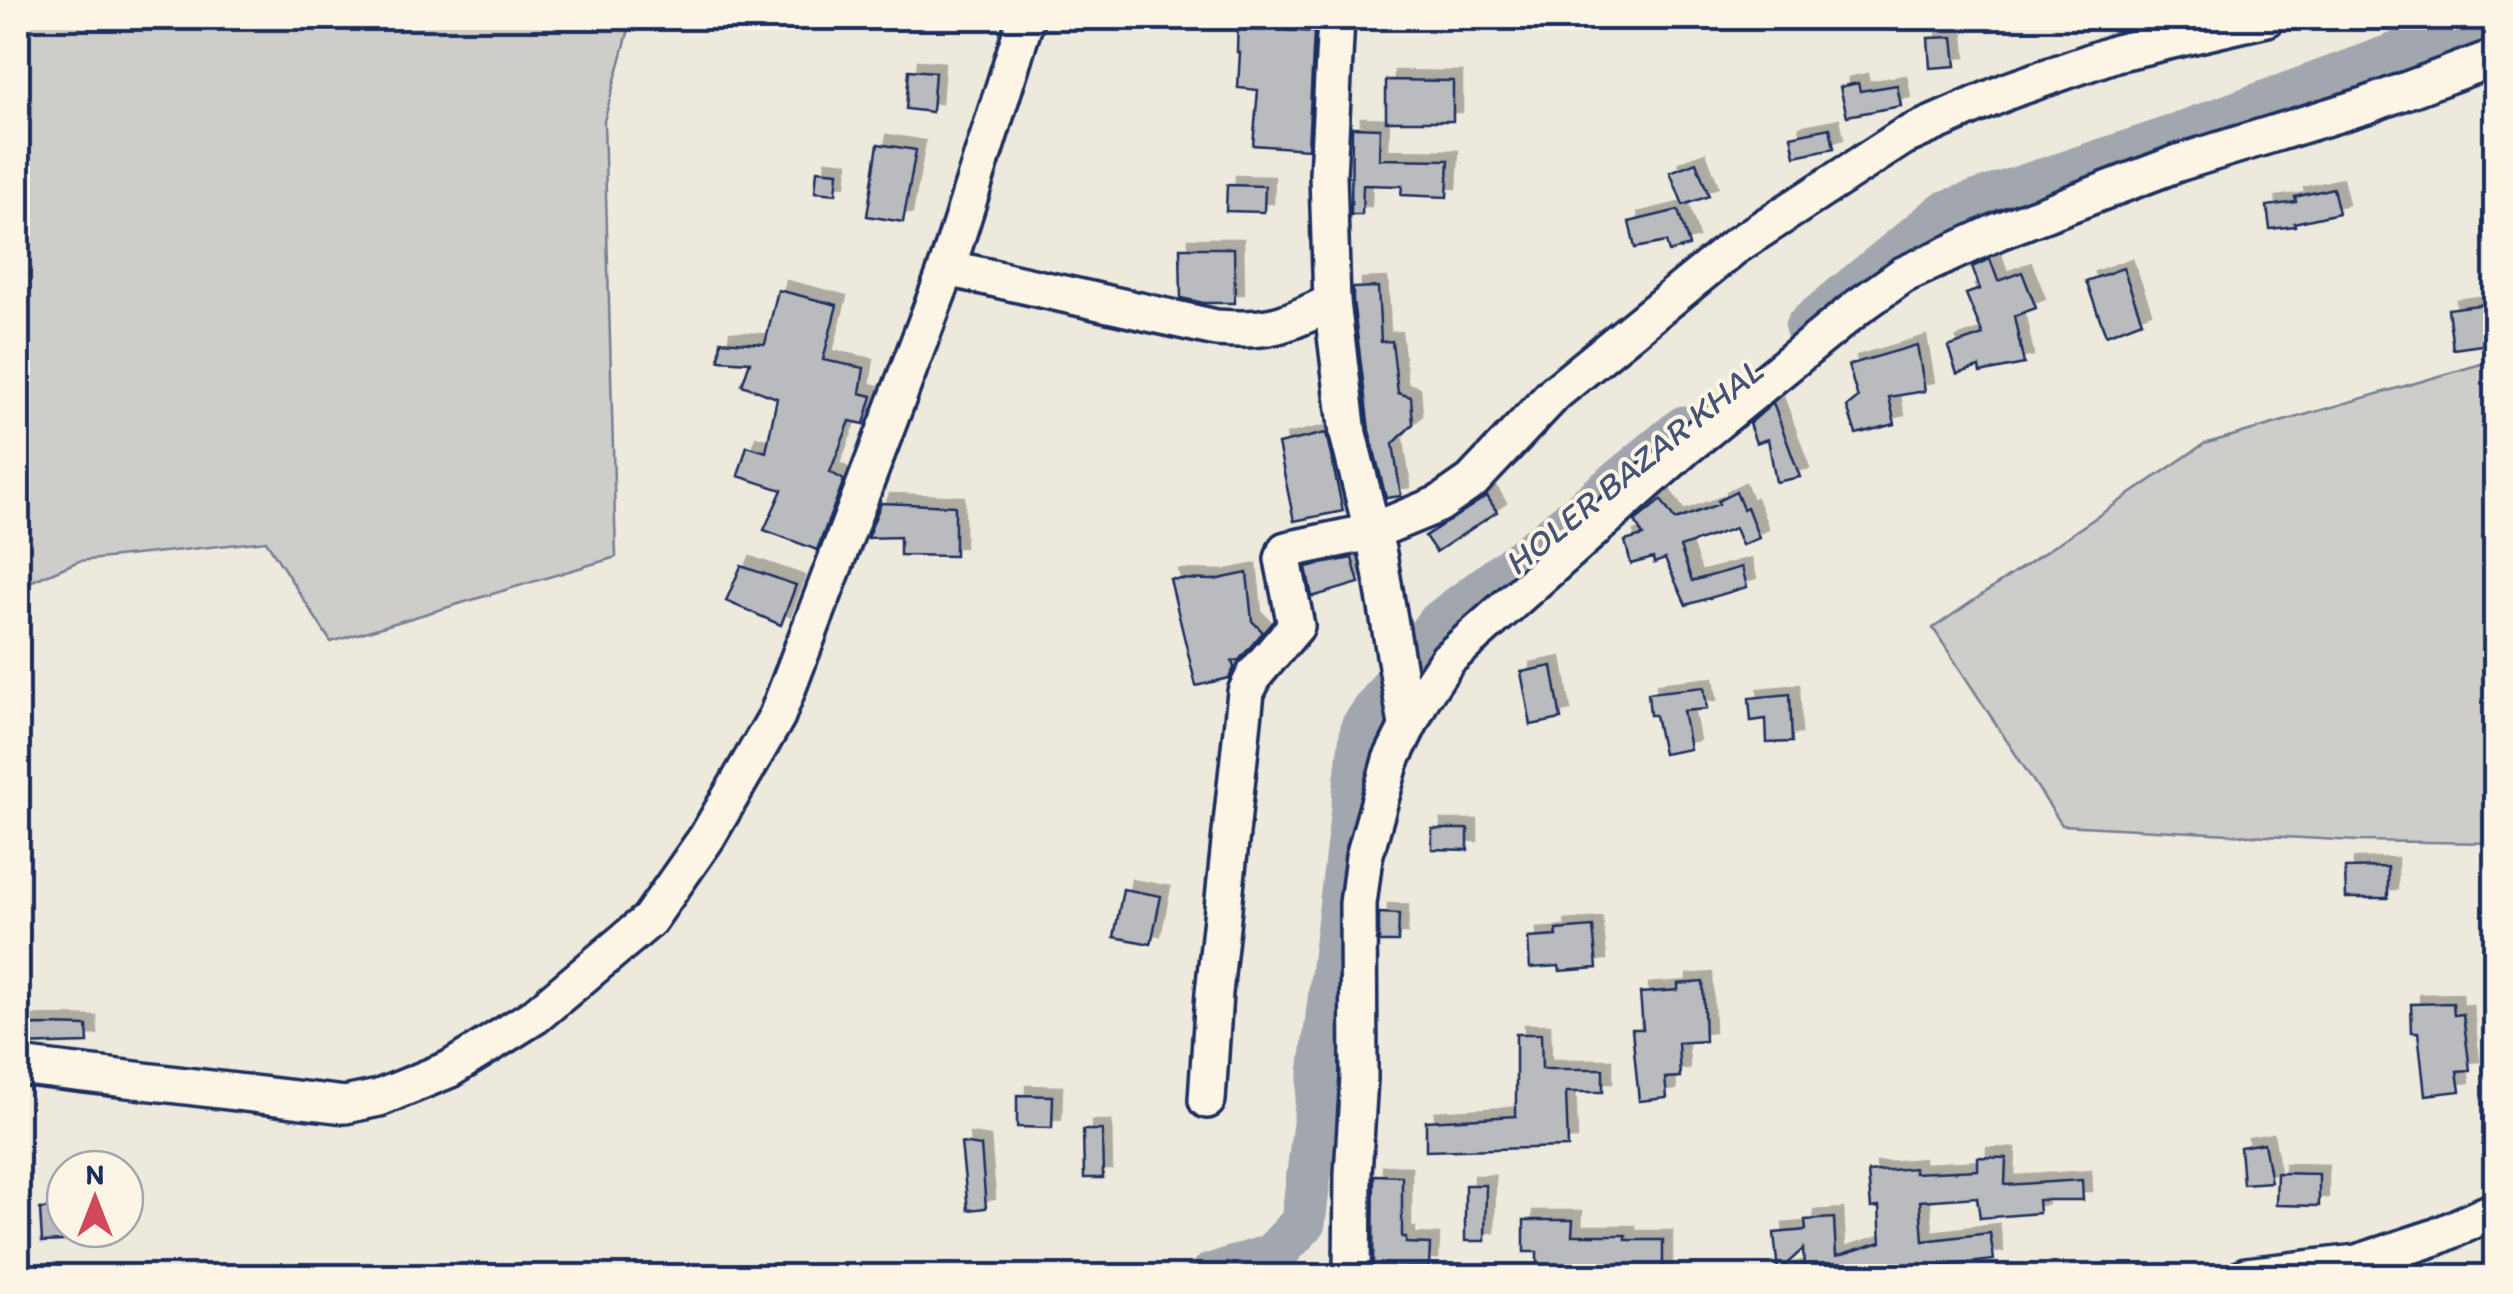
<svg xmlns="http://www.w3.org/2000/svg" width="2513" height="1294" font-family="Itim,sans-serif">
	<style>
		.green { fill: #cfcdca; stroke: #757e94; stroke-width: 2.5 }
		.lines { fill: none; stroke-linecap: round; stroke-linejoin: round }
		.river { stroke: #a2a7af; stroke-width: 45 }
		.building { fill: #babbbe; stroke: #1b2f5e; stroke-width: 2.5; filter: url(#shadow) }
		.minor-casing { stroke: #1b2f5e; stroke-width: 42 }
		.minor { stroke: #fcf5e5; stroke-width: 35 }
		.labels { text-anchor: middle; stroke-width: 8; stroke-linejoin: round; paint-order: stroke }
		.water-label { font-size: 35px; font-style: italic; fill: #445376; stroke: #fcf5e5 }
	</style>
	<defs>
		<filter id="shadow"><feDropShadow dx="9" dy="-9" stdDeviation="0" flood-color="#0004"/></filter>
	</defs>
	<rect width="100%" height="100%" fill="#eee9dd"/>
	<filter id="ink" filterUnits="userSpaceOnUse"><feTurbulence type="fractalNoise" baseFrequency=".01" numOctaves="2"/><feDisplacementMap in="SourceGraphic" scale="20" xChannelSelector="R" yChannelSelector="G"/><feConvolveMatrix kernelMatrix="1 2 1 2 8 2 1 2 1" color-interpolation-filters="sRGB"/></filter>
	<g filter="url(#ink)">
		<g class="green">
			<polygon points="18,18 632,18 604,121 616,557 331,642 266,541 79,561 18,587"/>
			<polygon points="2495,360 2495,843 2357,841 2062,825 1933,628 2204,444"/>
		</g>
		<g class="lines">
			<g class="river">
				<polyline points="1807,327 1945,213 2154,144 2496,18"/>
				<polyline points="1211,1276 1272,1256 1303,1223 1363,727 1437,625 1546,542 1684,428"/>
			</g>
		</g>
		<g class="building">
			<polygon points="1238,18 1288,18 1287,30 1314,32 1308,149 1253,145 1258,90 1238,88 1240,52 1237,52"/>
			<polygon points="1953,37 1956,66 1930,68 1928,38"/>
			<polygon points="909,70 935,72 932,112 906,109"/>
			<polygon points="1386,80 1453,81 1453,121 1386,121"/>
			<polygon points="1858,83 1860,91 1897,85 1901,106 1847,116 1840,87"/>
			<polygon points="1352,127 1380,128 1379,159 1449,160 1447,197 1401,195 1402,186 1363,185 1362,215 1351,215"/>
			<polygon points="1830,128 1834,148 1795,156 1791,136"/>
			<polygon points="878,144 916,150 903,222 867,216"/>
			<polygon points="1696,162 1709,196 1683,205 1670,172"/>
			<polygon points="817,170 838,172 836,194 815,192"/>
			<polygon points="1227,185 1265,186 1264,212 1226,211"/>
			<polygon points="2333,188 2339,213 2294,223 2295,226 2270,229 2267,206 2296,202 2295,197"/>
			<polygon points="1678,210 1689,246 1669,252 1666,242 1635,248 1629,222"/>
			<polygon points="1180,248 1234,248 1235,303 1204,303 1181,298"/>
			<polygon points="1990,259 1998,281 2022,272 2036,308 2014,316 2024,364 1980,373 1979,367 1957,374 1948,347 1983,335 1966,294 1980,289 1972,267"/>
			<polygon points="2123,268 2142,321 2106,335 2086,281"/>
			<polygon points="1378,287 1381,342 1392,341 1398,393 1411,397 1413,424 1393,444 1401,496 1386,498 1369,430 1353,300 1353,288"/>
			<polygon points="778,290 837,305 823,360 864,368 860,393 872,396 864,424 850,421 830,472 844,480 817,550 764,530 782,490 738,476 747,446 766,452 777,398 742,385 750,362 719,360 721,341 765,344"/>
			<polygon points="2493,303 2496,343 2453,349 2448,309"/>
			<polygon points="1917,345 1925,391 1889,397 1895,424 1856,434 1847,407 1858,398 1848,365"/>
			<polygon points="1773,403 1800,477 1776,482 1768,439 1756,443 1749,424"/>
			<polygon points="1326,433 1343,511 1294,521 1278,444"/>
			<polygon points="1736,492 1743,509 1747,507 1759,538 1742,545 1735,528 1680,547 1692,581 1742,567 1747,587 1686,605 1665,559 1654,563 1653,558 1631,564 1625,541 1643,536 1635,521 1661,500 1675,520 1719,504 1718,501"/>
			<polygon points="1487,496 1497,512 1436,552 1425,536"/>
			<polygon points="881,503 955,506 955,556 900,555 900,537 867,538"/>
			<polygon points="1352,558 1359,583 1312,597 1306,567"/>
			<polygon points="741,566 796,585 781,625 726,601"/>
			<polygon points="1247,573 1252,621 1263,632 1239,660 1232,661 1234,668 1229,678 1196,686 1170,579 1214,580"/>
			<polygon points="1552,666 1561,719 1531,725 1521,672"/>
			<polygon points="1704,687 1707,709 1683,711 1690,749 1663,754 1655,715 1650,715 1648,693"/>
			<polygon points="1790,694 1792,742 1767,743 1766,719 1751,721 1749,698"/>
			<polygon points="1432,829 1468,829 1468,850 1432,849"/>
			<polygon points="2388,867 2388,898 2346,898 2345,868"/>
			<polygon points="1123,889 1161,896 1151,944 1114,937"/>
			<polygon points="1379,913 1399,914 1398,942 1379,942"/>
			<polygon points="1593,927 1597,968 1560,971 1559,966 1530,968 1528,938 1557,936 1556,930"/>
			<polygon points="1703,982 1705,1041 1678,1043 1680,1077 1665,1078 1667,1098 1639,1101 1632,1029 1643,1029 1640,993 1678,990 1678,984"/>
			<polygon points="2453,1003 2454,1015 2463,1014 2470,1070 2457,1071 2460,1091 2425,1095 2418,1032 2412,1032 2411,1004"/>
			<polygon points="42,1025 87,1026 88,1043 18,1045 18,1026"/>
			<polygon points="1516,1034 1541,1034 1542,1069 1603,1069 1603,1092 1566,1092 1568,1147 1426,1151 1426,1121 1516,1116"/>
			<polygon points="1017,1095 1053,1096 1052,1128 1017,1127"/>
			<polygon points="1083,1130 1102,1130 1103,1178 1084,1178"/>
			<polygon points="961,1143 981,1146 986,1208 968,1210"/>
			<polygon points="2264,1143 2271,1182 2243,1184 2240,1147"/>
			<polygon points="1978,1157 2006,1158 2005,1185 2082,1180 2083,1200 2038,1200 2039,1213 1980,1218 1977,1197 1920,1201 1923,1241 1990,1233 1994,1260 1925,1268 1926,1274 1890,1276 1787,1276 1786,1272 1804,1267 1803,1249 1778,1272 1774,1233 1806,1230 1805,1220 1834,1218 1836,1256 1881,1242 1879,1207 1871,1208 1868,1172 1914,1168 1914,1173 1978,1170"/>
			<polygon points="2277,1173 2319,1174 2319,1206 2276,1205"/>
			<polygon points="1374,1175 1402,1176 1402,1237 1406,1237 1406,1243 1430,1244 1429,1267 1373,1268"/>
			<polygon points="1465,1185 1486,1185 1485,1241 1465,1241"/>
			<polygon points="60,1208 63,1241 42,1242 40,1209"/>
			<polygon points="1524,1220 1573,1220 1572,1235 1626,1235 1626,1240 1663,1240 1663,1276 1537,1276 1537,1252 1524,1252"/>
		</g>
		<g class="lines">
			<defs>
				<g id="minor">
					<polyline points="1336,18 1328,175 1332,302 1348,434 1378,554 1407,725"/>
					<path d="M947 268 1216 328C1269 332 1284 326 1332 302"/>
					<polyline points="18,1066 345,1105 379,1098 450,1069 535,1016 649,920 707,837 777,716 947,268 1026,18"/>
					<polyline points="1207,1100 1214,993 1246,692 1255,674 1296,626 1283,559 1286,550 1371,532 1439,504 1472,481 1555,393 1734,247 1903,137 2008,91 2116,53 2267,18"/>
					<polyline points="1352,1276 1353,1174 1359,1078 1358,904 1364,857 1391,760 1422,698 1448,659 1685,448 1858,307 1903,275 1999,231 2178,163 2367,105 2496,57"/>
					<polyline points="2246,1276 2357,1263 2436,1237 2496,1210"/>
				</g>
			</defs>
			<use href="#minor" class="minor-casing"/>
			<use href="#minor" class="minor"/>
		</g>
	</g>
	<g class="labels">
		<g class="water-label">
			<text transform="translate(1633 467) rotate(-39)" y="12">HOLER BAZAR KHAL</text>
		</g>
	</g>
	<rect width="2513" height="1294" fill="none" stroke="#fcf5e5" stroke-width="60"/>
	<rect x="30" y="30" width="2453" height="1234" fill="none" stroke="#1b2f5e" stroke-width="4" filter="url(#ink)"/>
	<g transform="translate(95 1199)"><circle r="48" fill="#fcf5e5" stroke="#a2a6af" stroke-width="2.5"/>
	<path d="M0-8L18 38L0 25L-18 38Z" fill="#d1495b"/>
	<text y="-15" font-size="28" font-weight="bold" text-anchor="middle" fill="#1b2f5e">N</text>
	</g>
</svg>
